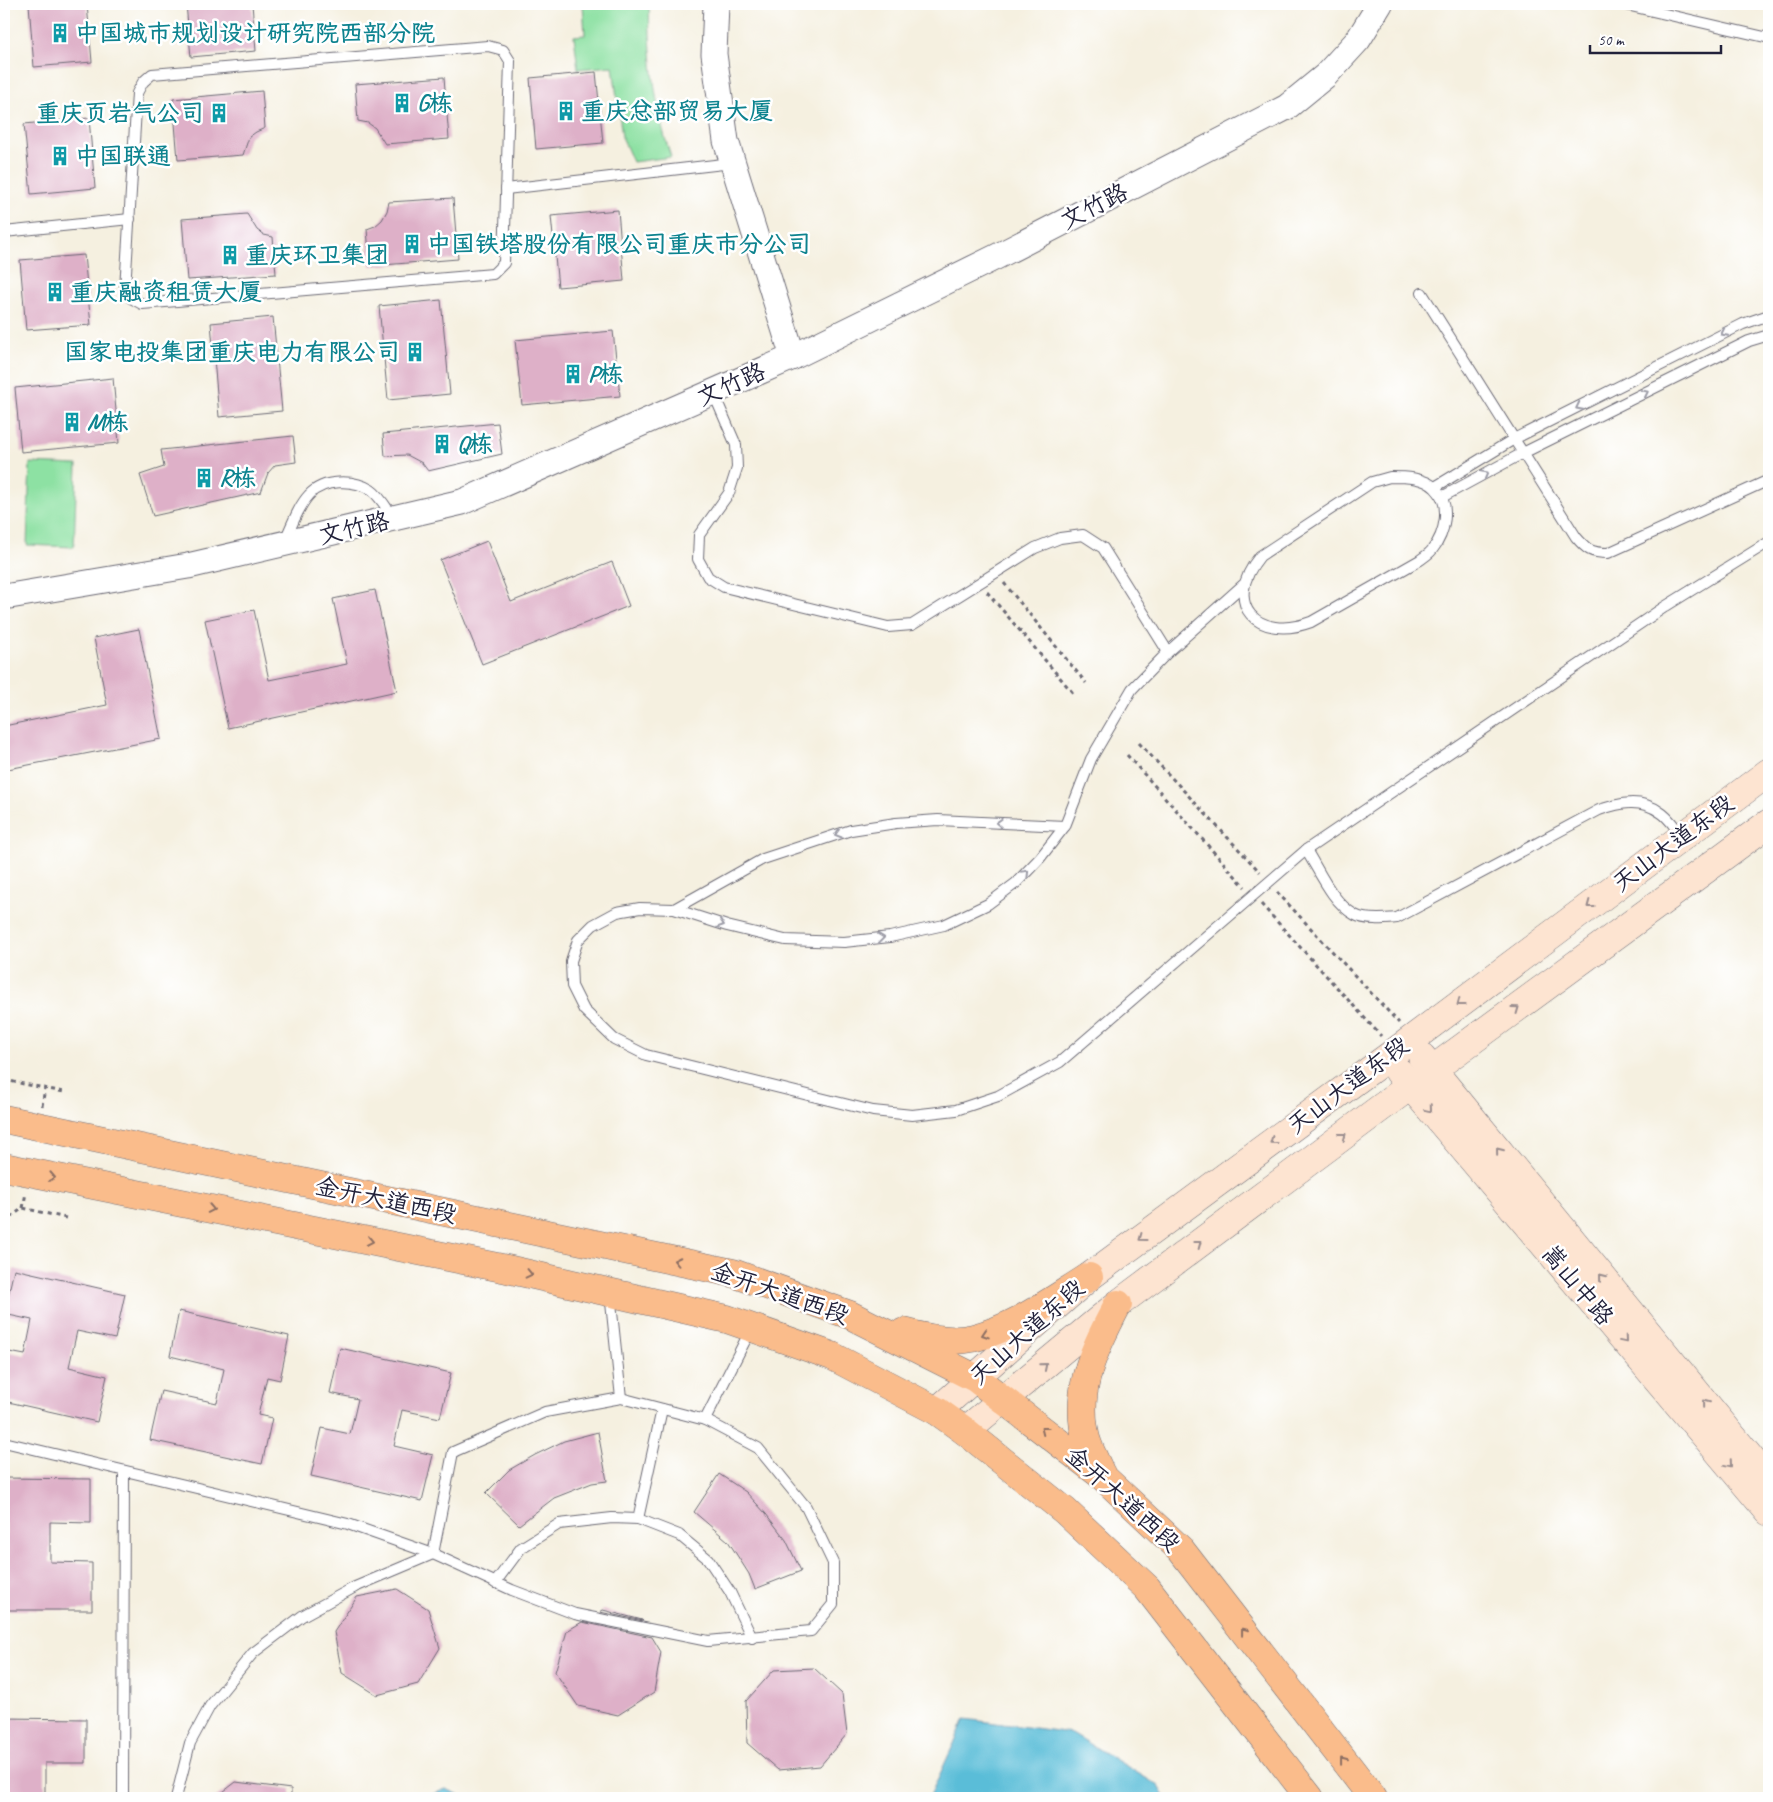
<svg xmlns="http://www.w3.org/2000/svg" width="1773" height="1802" font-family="Caveat,'LXGW WenKai TC',sans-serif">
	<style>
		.green { fill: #8de1a3; stroke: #58826f }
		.water { fill: #5abdd8; stroke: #3e708a }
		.building { fill: #deb0c8 }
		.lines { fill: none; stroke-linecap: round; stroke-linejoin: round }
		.service-casing { stroke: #6c6a75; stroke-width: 12 }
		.tertiary-casing { stroke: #6c6a75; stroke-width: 27 }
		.secondary-casing { stroke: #6c6a75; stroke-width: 29 }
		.primary-casing { stroke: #6c6a75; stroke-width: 29 }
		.path { stroke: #6c6a75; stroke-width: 3; stroke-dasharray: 4 4; stroke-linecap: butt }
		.service { stroke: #fff; stroke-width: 10 }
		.tertiary { stroke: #fff; stroke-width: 25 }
		.secondary { stroke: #fde4d1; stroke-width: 28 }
		.primary { stroke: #fabc8b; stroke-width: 28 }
		.oneway { stroke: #9c9ca7 }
		.oneway2 { stroke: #9a8d8e }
		.oneway3 { stroke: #8e6f63 }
		.labels { text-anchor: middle; stroke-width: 5; stroke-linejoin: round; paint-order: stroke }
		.culture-label { font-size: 24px; font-weight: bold; fill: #0d838f; stroke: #fff; text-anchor: start }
		.street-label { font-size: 24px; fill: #22223b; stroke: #fff }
	</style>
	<rect width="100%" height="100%" fill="#fff"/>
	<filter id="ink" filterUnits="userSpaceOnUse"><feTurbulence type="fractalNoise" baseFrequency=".02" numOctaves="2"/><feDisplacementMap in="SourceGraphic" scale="10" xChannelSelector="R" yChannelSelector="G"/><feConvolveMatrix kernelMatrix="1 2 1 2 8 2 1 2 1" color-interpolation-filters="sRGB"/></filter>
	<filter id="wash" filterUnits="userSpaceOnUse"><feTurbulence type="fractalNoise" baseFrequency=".0096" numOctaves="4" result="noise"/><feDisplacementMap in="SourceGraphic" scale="20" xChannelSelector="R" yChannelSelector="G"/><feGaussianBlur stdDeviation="1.12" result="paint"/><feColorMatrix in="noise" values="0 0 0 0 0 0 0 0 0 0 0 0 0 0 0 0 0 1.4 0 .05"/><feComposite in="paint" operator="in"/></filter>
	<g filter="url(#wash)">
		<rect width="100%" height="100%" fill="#f5f0e0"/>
		<g class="green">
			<path d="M583 4H649C650 57 654 107 671 157L633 162 622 137 613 66 578 69 574 36 585 35Z"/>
			<polygon points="30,463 77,465 74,547 27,545"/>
		</g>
		<g class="water">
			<polygon points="965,1719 1072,1733 1159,1786 1166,1798 929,1798"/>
			<polygon points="446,1789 467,1798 423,1798"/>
		</g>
		<g id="blocks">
			<g class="building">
				<polygon points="29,4 87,4 92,62 34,67"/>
				<polygon points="186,4 252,4 256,51 191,57"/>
				<polygon points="596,72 603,143 536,149 530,78"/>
				<polygon points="444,77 449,139 385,144 375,128 368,123 358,121 355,84"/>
				<polygon points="262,91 265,128 256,132 249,137 243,155 178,160 173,99"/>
				<polygon points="89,118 95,188 31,194 24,124"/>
				<polygon points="453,198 458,259 370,266 367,229 375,226 382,220 387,211 389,202"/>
				<polygon points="618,210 624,281 558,287 551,216"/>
				<polygon points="247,214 257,230 264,235 273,237 276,274 187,280 182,219"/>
				<polygon points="84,255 91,325 26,330 20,260"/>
				<polygon points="441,300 450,394 388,400 379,306"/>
				<polygon points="273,317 282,411 219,417 211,323"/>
				<polygon points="613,331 620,396 522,405 515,340"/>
				<polygon points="113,378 119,443 21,452 15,388"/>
				<polygon points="498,423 502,454 428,471 422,463 407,455 385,456 383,434"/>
				<polygon points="293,436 296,462 275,465 268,473 261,492 153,516 140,475 164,467 161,450"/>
				<polygon points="487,541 511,602 612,562 629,606 482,664 440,560"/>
				<polygon points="375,590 397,691 228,728 205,620 254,610 269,680 347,664 333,599"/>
				<polygon points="139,629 161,739 8,769 4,747 4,726 107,705 94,638"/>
				<polygon points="14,1269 125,1294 115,1339 77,1331 69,1367 107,1376 97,1422 4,1401 4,1351 25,1355 32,1320 4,1314"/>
				<polygon points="179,1311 289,1336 280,1380 267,1377 258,1415 272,1418 262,1464 150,1440 161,1391 217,1403 224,1369 170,1356"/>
				<polygon points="340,1348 451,1373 440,1418 402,1410 394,1446 433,1455 422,1501 311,1476 322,1428 350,1434 358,1399 330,1393"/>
				<polygon points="598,1432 607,1481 592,1483 554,1498 519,1525 486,1493 509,1470 535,1455 564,1441"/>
				<polygon points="719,1474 746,1492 766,1514 786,1540 801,1571 755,1589 749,1574 728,1541 694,1512"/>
				<polygon points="4,1478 91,1479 91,1523 50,1522 50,1562 92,1563 92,1610 4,1610 4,1558 6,1558 6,1524 4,1523"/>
				<polygon points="397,1589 428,1609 440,1648 418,1684 377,1695 342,1673 334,1632 357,1597"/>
				<polygon points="603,1610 642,1620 643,1621 600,1612"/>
				<polygon points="582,1622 652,1637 661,1652 654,1692 618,1715 578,1706 555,1672 567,1631"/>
				<polygon points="814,1668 842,1694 847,1734 820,1766 778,1770 747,1743 746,1701 774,1670"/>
				<polygon points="4,1718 86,1719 86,1763 45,1763 45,1798 4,1798"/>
				<polygon points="236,1782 291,1789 291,1798 215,1798"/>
			</g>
		</g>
	</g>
	<g filter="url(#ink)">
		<use href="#blocks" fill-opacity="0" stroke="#6c6a75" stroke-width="1"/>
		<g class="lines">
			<defs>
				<g id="service">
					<polyline points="1622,4 1769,38"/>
					<polygon points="488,46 503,50 510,61 504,263 493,274 142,304 131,298 125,289 137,93 143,82 152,74"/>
					<polyline points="506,189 732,163"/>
					<polyline points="4,232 130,219"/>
					<path d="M1422 293 1576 537C1587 550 1591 553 1608 553L1769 480"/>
					<polyline points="713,392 736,445 737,468 729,493 699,535 698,559 708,577 724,587 888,627 912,625 1035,548 1060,538 1083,535 1103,548 1168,652"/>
					<path d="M1390 477C1405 477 1424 477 1435 488 1452 504 1445 534 1432 550 1429 554 1424 557 1420 560L1311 622C1257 642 1221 604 1260 556L1372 482Z"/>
					<polyline points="1435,487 1514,439 1743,324 1769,315"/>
					<polyline points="1442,497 1523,453 1749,341 1769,335"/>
					<path d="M285 540C292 525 298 507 309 495 323 479 354 479 371 490 380 496 387 509 393 517"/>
					<polyline points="1243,585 1168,652 1132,689 1091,759 1065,826 1040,858 1016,883 988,904 944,925 890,937 844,942 785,940 727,926 674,909 640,908 617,912 593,925 578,940 571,961 572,986 584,1010 614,1039 646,1055 873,1111 912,1115 956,1110 998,1096 1060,1062 1306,850 1666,606 1769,542"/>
					<path d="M1306 850C1320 872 1332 902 1355 915 1366 921 1385 919 1397 918L1599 810C1620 803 1640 798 1660 812 1669 817 1675 828 1682 836"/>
					<polyline points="674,909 763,859 851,830 896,823 938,820 1065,826"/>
					<polyline points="610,1293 621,1398"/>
					<polyline points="705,1420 751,1329"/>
					<polyline points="4,1442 348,1524 433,1554 512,1590 575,1614 708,1641 811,1631 833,1604 833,1563 806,1507 758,1448 705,1420 621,1398 545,1412 453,1452 433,1554"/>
					<polyline points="638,1519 662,1409"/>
					<polyline points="495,1583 521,1548 559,1524 612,1518 638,1519 679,1535 708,1559 730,1592 752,1638"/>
					<polyline points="123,1798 124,1471"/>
					<polyline points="176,1798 190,1743 210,1706 253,1653 302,1616 355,1587 433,1554"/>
				</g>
				<g id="tertiary">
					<polyline points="716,4 714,54 726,141 793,357"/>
					<polyline points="4,597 188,566 462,502 793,357 996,257 1287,107 1325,76 1358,40 1380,4"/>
				</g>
				<g id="secondary">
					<polyline points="1422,1057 1769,1481"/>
					<polyline points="1399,1072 1769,1512"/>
					<polyline points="937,1411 1089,1277 1388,1057 1769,772"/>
					<polyline points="965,1431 1118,1304 1410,1086 1769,823"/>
				</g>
				<g id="primary">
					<polyline points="4,1119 733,1273 850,1315 975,1378 1101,1475 1181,1550 1373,1798"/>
					<polyline points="4,1167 507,1269 727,1319 832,1356 937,1411 965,1431 1065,1511 1147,1588 1310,1798"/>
					<path d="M904 1332C925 1338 952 1343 973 1338 1015 1328 1052 1300 1089 1277"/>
					<path d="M1101 1474C1096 1461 1087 1447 1085 1434 1075 1385 1096 1346 1118 1304"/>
				</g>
			</defs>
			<use href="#service" class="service-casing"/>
			<use href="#tertiary" class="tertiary-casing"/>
			<use href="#secondary" class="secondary-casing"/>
			<use href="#primary" class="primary-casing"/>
			<g class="path">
				<polyline points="1004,583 1086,683"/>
				<polyline points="987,592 1073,693"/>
				<polyline points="1139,743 1260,872"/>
				<polyline points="1127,755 1245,887"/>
				<polyline points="1277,892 1399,1023"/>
				<polyline points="1261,904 1381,1036"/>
				<polyline points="4,1080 64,1092"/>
				<polyline points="42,1106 45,1088"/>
				<polyline points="23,1208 26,1193"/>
				<polyline points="4,1222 23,1208 66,1218"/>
			</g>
			<use href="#service" class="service"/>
			<use href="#tertiary" class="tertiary"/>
			<use href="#secondary" class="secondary"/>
			<use href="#primary" class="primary"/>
		</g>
		<defs><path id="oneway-chevron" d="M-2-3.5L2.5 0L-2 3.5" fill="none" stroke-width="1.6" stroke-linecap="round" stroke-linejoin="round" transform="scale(1.25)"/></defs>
		<g class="oneway">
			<use href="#oneway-chevron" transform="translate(1724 333) rotate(153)"/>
			<use href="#oneway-chevron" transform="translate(1645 393) rotate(-26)"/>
			<use href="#oneway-chevron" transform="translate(1579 407) rotate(153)"/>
			<use href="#oneway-chevron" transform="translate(1485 474) rotate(-28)"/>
			<use href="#oneway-chevron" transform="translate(999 823) rotate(-177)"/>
			<use href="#oneway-chevron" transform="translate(838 834) rotate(163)"/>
			<use href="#oneway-chevron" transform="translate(1026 873) rotate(-46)"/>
			<use href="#oneway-chevron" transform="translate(721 924) rotate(18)"/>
			<use href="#oneway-chevron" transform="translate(881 938) rotate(-7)"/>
		</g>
		<g class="oneway2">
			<use href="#oneway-chevron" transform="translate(1590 905) rotate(143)"/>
			<use href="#oneway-chevron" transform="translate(1460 1003) rotate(143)"/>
			<use href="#oneway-chevron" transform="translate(1516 1009) rotate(-36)"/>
			<use href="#oneway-chevron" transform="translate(1429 1109) rotate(50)"/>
			<use href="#oneway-chevron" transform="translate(1343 1136) rotate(-37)"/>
			<use href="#oneway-chevron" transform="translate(1273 1141) rotate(144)"/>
			<use href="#oneway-chevron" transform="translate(1499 1151) rotate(-129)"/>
			<use href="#oneway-chevron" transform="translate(1142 1238) rotate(144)"/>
			<use href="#oneway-chevron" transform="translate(1198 1244) rotate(-37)"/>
			<use href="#oneway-chevron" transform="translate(1602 1277) rotate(-129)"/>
			<use href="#oneway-chevron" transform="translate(1624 1340) rotate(50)"/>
			<use href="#oneway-chevron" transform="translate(1044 1366) rotate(-40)"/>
			<use href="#oneway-chevron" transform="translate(1705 1403) rotate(-129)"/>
			<use href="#oneway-chevron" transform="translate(1729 1464) rotate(50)"/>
		</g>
		<g class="oneway3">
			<use href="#oneway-chevron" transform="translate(52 1177) rotate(11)"/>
			<use href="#oneway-chevron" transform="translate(211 1209) rotate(11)"/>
			<use href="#oneway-chevron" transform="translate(370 1241) rotate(11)"/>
			<use href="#oneway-chevron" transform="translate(677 1261) rotate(-168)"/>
			<use href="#oneway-chevron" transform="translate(529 1274) rotate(13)"/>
			<use href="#oneway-chevron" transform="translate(985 1334) rotate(162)"/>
			<use href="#oneway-chevron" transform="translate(1044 1430) rotate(-142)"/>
			<use href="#oneway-chevron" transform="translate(1244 1631) rotate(-128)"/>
			<use href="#oneway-chevron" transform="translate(1343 1760) rotate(-128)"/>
		</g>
	</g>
	<defs>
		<symbol id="building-bare" viewBox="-9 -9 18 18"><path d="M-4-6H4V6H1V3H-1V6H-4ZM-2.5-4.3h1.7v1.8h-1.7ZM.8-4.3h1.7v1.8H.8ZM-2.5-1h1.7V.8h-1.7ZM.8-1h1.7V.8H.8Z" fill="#0f9aa8" stroke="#fff" stroke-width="2.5" paint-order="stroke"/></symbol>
	</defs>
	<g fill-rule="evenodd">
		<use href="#building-bare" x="46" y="19" width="28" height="28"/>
		<use href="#building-bare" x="388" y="89" width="28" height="28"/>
		<use href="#building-bare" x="552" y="97" width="28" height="28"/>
		<use href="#building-bare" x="205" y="99" width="28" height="28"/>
		<use href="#building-bare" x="46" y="142" width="28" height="28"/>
		<use href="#building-bare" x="398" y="230" width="28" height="28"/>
		<use href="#building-bare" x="216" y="241" width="28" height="28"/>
		<use href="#building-bare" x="41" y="278" width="28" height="28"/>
		<use href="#building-bare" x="401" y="338" width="28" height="28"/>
		<use href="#building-bare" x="559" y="360" width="28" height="28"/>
		<use href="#building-bare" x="58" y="408" width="28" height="28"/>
		<use href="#building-bare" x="428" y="430" width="28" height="28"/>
		<use href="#building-bare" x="190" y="464" width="28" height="28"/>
	</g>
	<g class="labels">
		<g class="culture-label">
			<text x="75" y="41">中国城市规划设计研究院西部分院</text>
			<text x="417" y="111">G栋</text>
			<text x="581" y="119">重庆总部贸易大厦</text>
			<text x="204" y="121" text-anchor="end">重庆页岩气公司</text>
			<text x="75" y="164">中国联通</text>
			<text x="427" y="252">中国铁塔股份有限公司重庆市分公司</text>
			<text x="245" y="263">重庆环卫集团</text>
			<text x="70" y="300">重庆融资租赁大厦</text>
			<text x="400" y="360" text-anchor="end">国家电投集团重庆电力有限公司</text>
			<text x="588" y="382">P栋</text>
			<text x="87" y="430">M栋</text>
			<text x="457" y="452">Q栋</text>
			<text x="219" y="486">R栋</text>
		</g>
		<g class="street-label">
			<text transform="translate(1094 206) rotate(-27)" y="8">文竹路</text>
			<text transform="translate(731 384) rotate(-24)" y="8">文竹路</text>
			<text transform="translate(354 528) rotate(-13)" y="8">文竹路</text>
			<text transform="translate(1673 843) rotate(-37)" y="8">天山大道东段</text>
			<text transform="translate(1348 1085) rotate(-37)" y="8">天山大道东段</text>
			<text transform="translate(386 1200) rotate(12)" y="8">金开大道西段</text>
			<text transform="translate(1578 1285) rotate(50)" y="8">嵩山中路</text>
			<text transform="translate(780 1293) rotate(19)" y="8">金开大道西段</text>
			<text transform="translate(1027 1332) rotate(-42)" y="8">天山大道东段</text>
			<text transform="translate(1123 1499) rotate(42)" y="8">金开大道西段</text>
		</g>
	</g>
	<rect width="1773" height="1802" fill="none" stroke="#fff" stroke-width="20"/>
	<path d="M1590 45v8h131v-8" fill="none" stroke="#22223b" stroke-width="2.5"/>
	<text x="1598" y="45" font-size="15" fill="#22223b" stroke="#ffffff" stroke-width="4" paint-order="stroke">50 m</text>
</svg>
